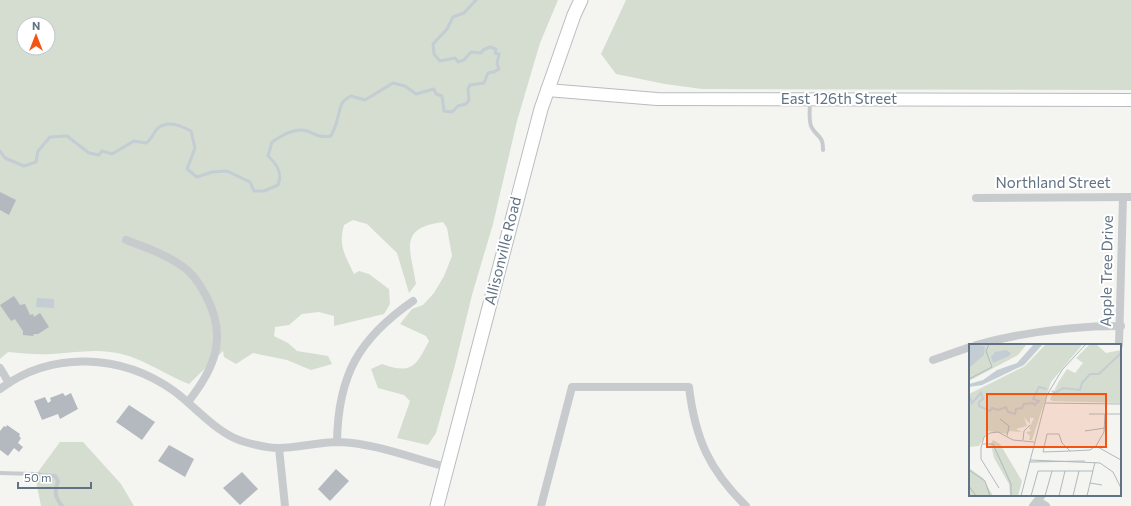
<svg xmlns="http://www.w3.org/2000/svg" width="1131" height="506" font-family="Commissioner,sans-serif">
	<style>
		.green { fill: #d4ddd0; fill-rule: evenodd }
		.water { fill: #c4cdd3 }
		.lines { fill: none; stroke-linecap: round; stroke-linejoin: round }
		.stream { stroke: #c4cdd3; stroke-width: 3 }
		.building { fill: #b3b9be }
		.secondary-casing { stroke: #b7bcc1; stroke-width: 14 }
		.primary-casing { stroke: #babdc1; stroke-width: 15 }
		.lane { stroke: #c8cbce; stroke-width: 4 }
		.street { stroke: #c8cbce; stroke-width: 8 }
		.secondary { stroke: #fff; stroke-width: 12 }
		.primary { stroke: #fff; stroke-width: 13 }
		.labels { text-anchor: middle; stroke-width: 4; stroke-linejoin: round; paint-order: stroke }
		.street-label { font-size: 15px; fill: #607284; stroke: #fff }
		.inset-river { fill: none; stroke: #c4cdd3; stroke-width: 2 }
		.inset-road { fill: none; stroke: #b0b9be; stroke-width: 1 }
		.view { fill: #f45311; fill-opacity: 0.15; stroke: #f45311; stroke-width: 2 }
		.inset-edge { fill: none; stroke: #607284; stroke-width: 2 }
	</style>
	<rect width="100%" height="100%" fill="#f4f5f0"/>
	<g class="green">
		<path d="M0 0H558L540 43 517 121 493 224 472 295 455 365 436 433 428 445 397 438 410 401 404 395 378 388 371 369 382 364C412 375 416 366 429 341L426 336 400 324 412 309 423 305 434 293 444 276 452 256 447 228 443 222C397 228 411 250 416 284L409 293 397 253 367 224 353 220 344 225C338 246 345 255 354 274L359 271 369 274 389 289 390 304 384 314 334 326V316L319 312 302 314 289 325 275 327 274 336 288 343 297 351 328 356 332 364 311 370 287 360 253 353 236 364 224 357 223 351 189 384C163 374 139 355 110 352 90 349 71 353 51 354 37 355 22 353 8 352L0 359ZM24 24H48V48H24Z"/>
		<polygon points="626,0 1131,0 1131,90 702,89 665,84 616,74 601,54"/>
		<polygon points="60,442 83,442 121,484 134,506 41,506 35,476"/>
	</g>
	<polygon class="water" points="37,298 54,299 54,308 36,307"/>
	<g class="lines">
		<path class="stream" d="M0 151 5 158 24 166 36 162 38 151 50 137 67 136 89 153 99 155 102 151 112 154 134 141 146 143C152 139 153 133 158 128 169 120 181 126 191 131L195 148 187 169 197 177 212 172 227 171 250 182 254 191H264L278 185C283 173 277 164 268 156L272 142C279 137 291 130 301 130 312 130 315 139 331 136 333 131 336 126 337 120 341 108 339 102 351 96L365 100 393 83 405 86 416 94 434 89 436 94 442 96 444 111 452 112 458 106 466 104 469 100 468 89 470 85 484 83 488 73 494 72 499 69 497 64 499 54 495 53 496 49 490 47 483 50 481 53 471 52 464 60 458 62 455 58 440 61 434 54 433 44 447 29 453 17 464 13 476 0"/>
	</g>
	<g class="building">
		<polygon points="0,192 16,200 9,215 0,210"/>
		<polygon points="14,296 20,305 25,304 30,315 33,314 34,317 40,313 49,327 38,334 34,334 33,336 23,335 23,331 15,319 11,321 0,305"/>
		<polygon points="63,393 65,396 71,393 78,409 60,419 58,414 42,420 34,401 45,397 48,403 51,401 50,398"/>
		<polygon points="129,405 155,422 142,440 116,422"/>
		<polygon points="7,425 20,434 19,436 21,438 18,443 23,447 19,452 14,448 8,456 0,450 0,431 4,426 6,427"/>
		<polygon points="169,445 194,459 185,477 158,461"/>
		<polygon points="336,469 349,481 330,501 318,489"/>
		<polygon points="242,472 258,489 240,505 223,488"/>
	</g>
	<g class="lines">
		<defs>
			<polyline id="secondary" points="547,90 657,99 1131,100"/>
			<polyline id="primary" points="437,506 541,109 574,15 581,0"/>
		</defs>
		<use href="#secondary" class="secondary-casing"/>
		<use href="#primary" class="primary-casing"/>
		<g class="lane">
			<path d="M810 102C810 109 808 122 812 128 818 138 823 135 823 150"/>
			<path d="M0 473 34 474 55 476 58 481C54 492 55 497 62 506"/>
		</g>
		<g class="street">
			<polyline points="976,198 1131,197"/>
			<path d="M126 240C145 247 165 254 182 266 193 273 200 284 206 296 228 337 215 368 188 402"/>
			<path d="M976 345C1024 332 1071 326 1121 326"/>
			<polyline points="1119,345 1123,197"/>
			<polyline points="933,360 970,347"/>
			<polyline points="0,368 9,383"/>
			<path d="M0 389C52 350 122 354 174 391 197 408 218 435 245 442 255 445 267 448 278 448 298 448 318 442 338 442 375 443 411 458 447 467"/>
			<path d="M337 442C338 376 358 339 413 301"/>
			<polyline points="279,448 285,506"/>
			<polyline points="1038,501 1046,506"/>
			<path d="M541 506 572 387H689C695 438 709 470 746 506"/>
			<polyline points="1033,506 1042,495"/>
		</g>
		<use href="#secondary" class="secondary"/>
		<use href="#primary" class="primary"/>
	</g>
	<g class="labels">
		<g class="street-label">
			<text x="839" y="104">East 126th Street</text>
			<text x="1053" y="188">Northland Street</text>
			<text transform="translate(503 251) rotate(-76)" y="5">Allisonville Road</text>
			<text transform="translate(1107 271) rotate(-89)" y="5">Apple Tree Drive</text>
		</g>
	</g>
	<g transform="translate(969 344)">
		<rect width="152" height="152" fill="#f4f5f0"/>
		<path d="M0 0H58L49 11 0 37ZM77 0H114L82 38 63 96H60L61 92 57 88 62 87 60 84 65 74H61V80L55 73 58 82 47 85 53 88 41 87 38 90 19 87 10 102 0 103V50L56 22ZM121 0H127L137 9 152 6V59L83 57 81 55 90 37 98 25 106 29 114 19 107 14ZM24 96 31 100 53 137 49 152H41L40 140 25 114 22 100ZM0 124 14 134 24 152H0Z" fill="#d4ddd0"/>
		<path d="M0 0 16 2 15 11 0 24ZM65 0H74L55 21 13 41 0 43V40L14 36 28 26 48 19ZM37 6 42 9 40 12 24 19 22 13 26 8Z" fill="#c4cdd3"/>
		<path class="inset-river" d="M83 47 86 49 94 44 111 46 113 39 121 30H130L152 9M0 52 3 59 12 49 14 55 10 58V62L21 67 23 64 29 66 37 63 39 68 46 70 47 65 53 64 55 60 64 59 66 61 70 57 64 55 70 43 78 45"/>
		<path class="inset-road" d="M0 35 23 23 17 7 20 0M76 59 152 60M120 70H152M31 75 40 82 38 92M116 87 136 84M78 90H90L93 99 101 107 74 108ZM54 96 55 87 61 81M14 100H24L42 140V152M127 102 152 116M101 107 121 106 127 102 135 88 136 70M61 116 131 119 144 128 152 144M60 118 116 117M0 126 16 137 21 152M121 139 133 141M0 142 7 152M30 144 12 115V104L15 93 21 89 29 88 44 96 65 98M52 152 78 51 93 26 117 0M62 152 69 127H124M76 152 83 127M90 152 96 127M104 152 110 127M118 152 126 118"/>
		<path class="view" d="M18 50H137V103H18Z"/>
		<rect width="152" height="152" class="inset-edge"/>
	</g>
	<g transform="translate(36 36)"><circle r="19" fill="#ffffff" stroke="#bfc7ce"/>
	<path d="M0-3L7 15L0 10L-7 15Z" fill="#f45311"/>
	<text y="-6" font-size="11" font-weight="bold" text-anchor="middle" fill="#607284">N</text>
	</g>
	<path d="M18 482v6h73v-6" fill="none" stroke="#607284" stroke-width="2"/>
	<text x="24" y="482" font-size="12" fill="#607284" stroke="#ffffff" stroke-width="3" paint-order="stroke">50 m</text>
</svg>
